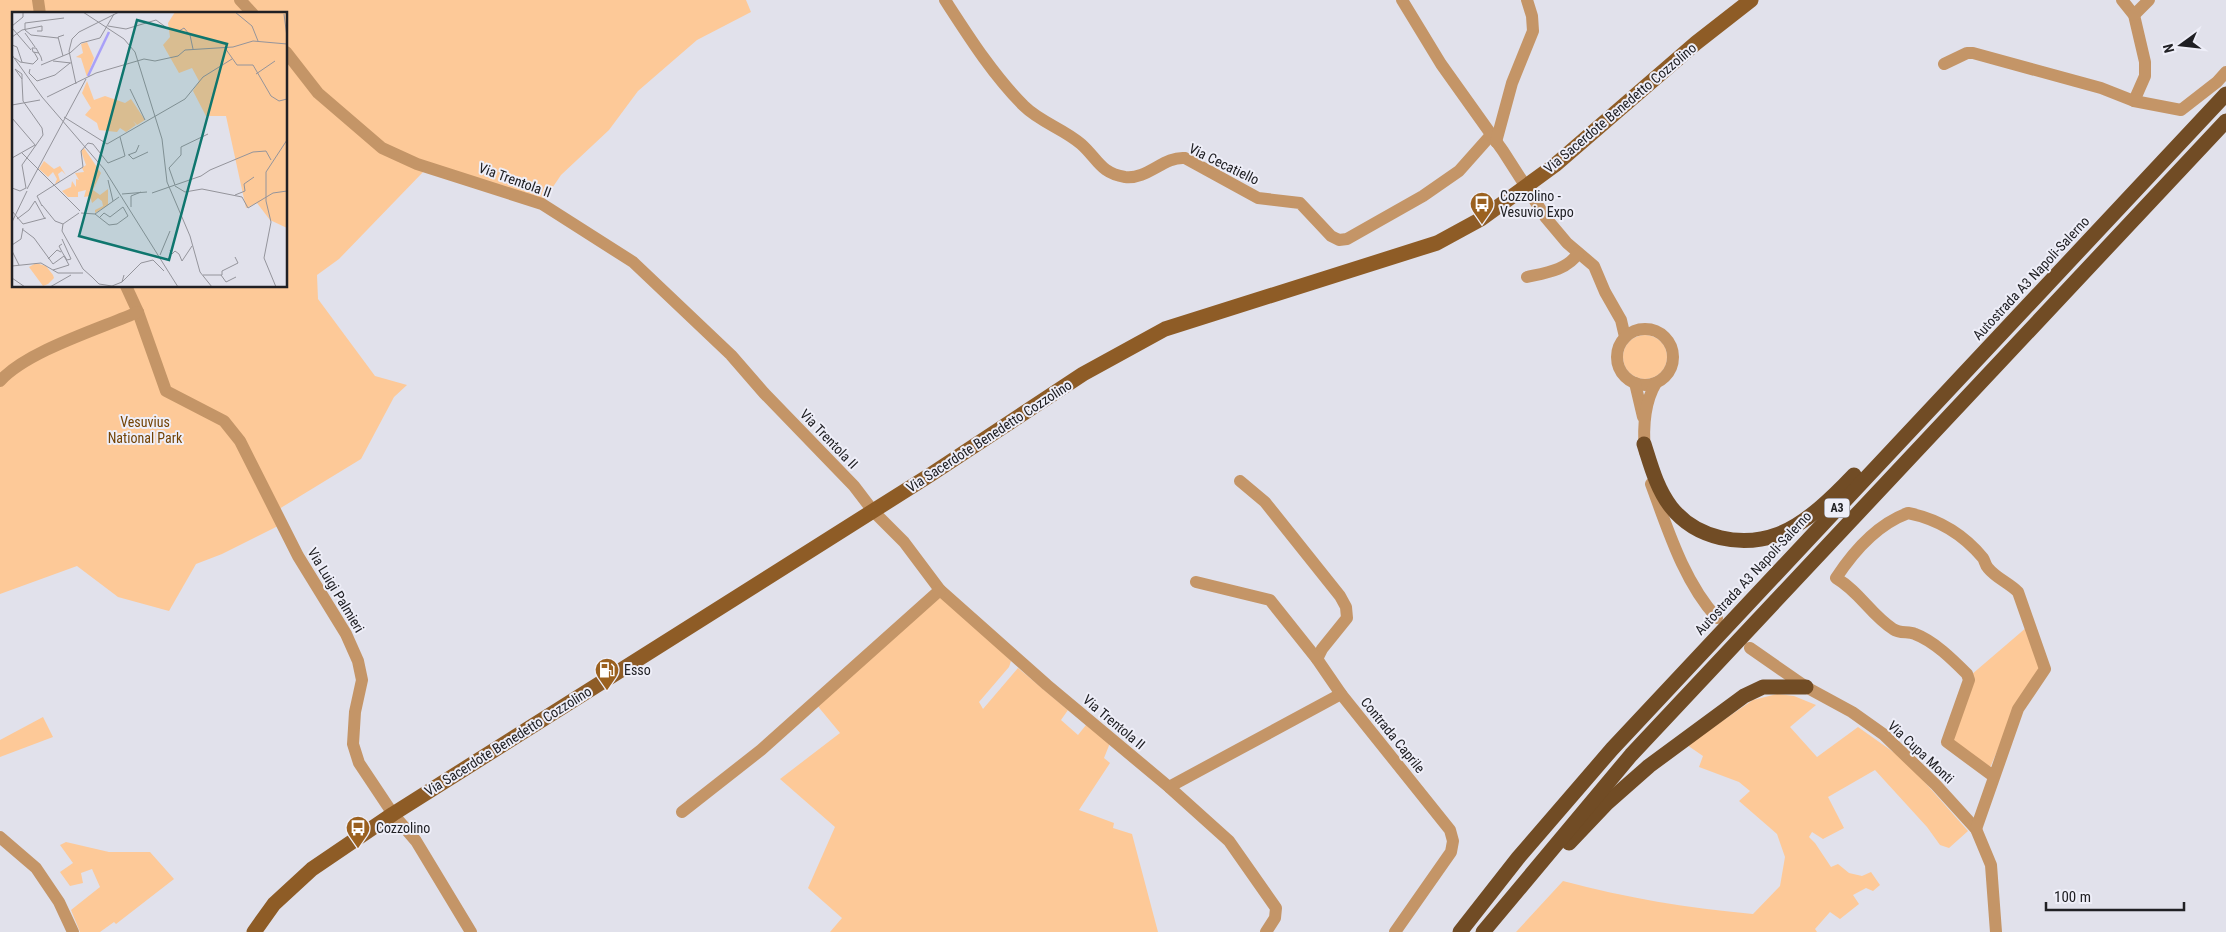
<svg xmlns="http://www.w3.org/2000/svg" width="2226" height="932" font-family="'Roboto Condensed',sans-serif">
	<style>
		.green { fill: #fdc998; fill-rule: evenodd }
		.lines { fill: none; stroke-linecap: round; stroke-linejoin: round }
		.minor { stroke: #c49567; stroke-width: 12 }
		.major { stroke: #8e5c26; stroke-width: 15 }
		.highway { stroke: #714c25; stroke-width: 15 }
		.labels { text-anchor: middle; stroke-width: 4; stroke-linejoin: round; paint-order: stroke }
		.shield { fill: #eeeef8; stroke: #5e5e64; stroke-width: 1 }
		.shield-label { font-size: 12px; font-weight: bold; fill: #202024 }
		.street-label { font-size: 14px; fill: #202024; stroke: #eeeef8 }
		.poi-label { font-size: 14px; fill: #202024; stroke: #eeeef8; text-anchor: start }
		.park-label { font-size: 14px; fill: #724305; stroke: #eeeef8 }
		.inset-river { fill: none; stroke: #a8a0f8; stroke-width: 2.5 }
		.inset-road { fill: none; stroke: #94949b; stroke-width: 1 }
		.view { fill: #0f766e; fill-opacity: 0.15; stroke: #0f766e; stroke-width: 2.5 }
		.inset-edge { fill: none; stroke: #202024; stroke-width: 2.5 }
	</style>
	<rect width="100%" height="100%" fill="#e1e1eb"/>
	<g class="green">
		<path d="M0 0H746L751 12 697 40 638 91 609 130 561 175 540 206 425 170 339 259 317 275 318 299 375 376 407 385 394 397 361 459 279 509 278 526 222 554 196 564 169 611 118 597 77 566 0 594ZM14 14H286V286H14Z"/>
		<circle cx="1645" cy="357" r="22"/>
		<polygon points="943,595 1011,661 1009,667 979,702 983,709 1018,668 1068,710 1061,720 1078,735 1086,725 1110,743 1104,758 1110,763 1079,810 1114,823 1113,828 1132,834 1158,932 830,932 842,918 808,888 835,827 780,779 840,733 816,704"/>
		<polygon points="2027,627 2041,667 2015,710 1989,770 1952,740 1971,675"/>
		<path d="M1777 694 1794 696 1816 705 1790 727 1817 757 1858 727 1906 761 1968 831 1949 848 1940 845 1927 827 1875 770 1828 797 1844 828 1823 839 1812 832 1809 837 1815 843 1831 867 1838 864 1849 873 1862 876 1871 872 1880 885 1873 891 1866 888 1853 895 1859 904 1840 919 1830 912 1815 929 1817 932H1516L1563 881C1626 898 1688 908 1753 914L1780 886 1785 857 1777 834 1739 801 1750 791 1739 782 1699 767 1703 756 1687 745 1753 700Z"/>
		<polygon points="43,717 53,737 0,757 0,740"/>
		<polygon points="66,842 109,852 150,852 174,879 116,924 114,922 100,932 80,932 71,910 100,887 92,869 81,873 83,883 70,886 60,872 73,863 60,845"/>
	</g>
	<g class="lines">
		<g class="minor">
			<polyline points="38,0 40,14"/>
			<polyline points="240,0 253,14"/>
			<path d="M945 0C969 37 993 75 1024 106 1040 122 1064 129 1081 144 1098 159 1100 173 1125 177 1147 180 1164 156 1185 158L1258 198 1300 203 1331 236 1339 240 1347 239 1423 196 1459 171 1491 135"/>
			<polyline points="1402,0 1441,64 1503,151 1546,218 1567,243 1594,266 1605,292 1621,320 1625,337"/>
			<polyline points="2122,0 2134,15 2145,62 2145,76 2134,101"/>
			<polyline points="2134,15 2149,0"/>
			<polyline points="286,52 318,93 382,148 417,164 542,204 633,262 731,355 764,393 854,486 873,511 904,542 940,590 1047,685 1169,787 1229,841 1276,908 1275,918 1266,932"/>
			<polyline points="1944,64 1967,53 1973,53 2101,88 2134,101 2181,110 2217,82 2226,72"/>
			<polyline points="1496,142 1512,83 1533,31 1532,16 1527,0"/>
			<path d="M1527 277C1545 273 1568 270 1578 253"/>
			<polyline points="126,286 138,312 166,391 224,421 240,441 298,556 346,634 358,661 362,680 355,712 353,744 359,763 393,814 416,841 471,932"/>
			<circle cx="1645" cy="357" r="28"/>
			<path d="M0 381C27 351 99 329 138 312"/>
			<polyline points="1635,383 1643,417"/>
			<path d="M1645 452C1643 430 1644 403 1656 383"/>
			<polyline points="1240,481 1265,502 1340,596 1346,607 1347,618 1322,649 1317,659"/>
			<path d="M1651 484C1668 530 1684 582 1717 618"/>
			<polyline points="1196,582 1270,600 1317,659 1341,694"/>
			<polyline points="1750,648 1806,687 1852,712 1883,734 1936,785 1976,829 1991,865 1996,932"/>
			<polyline points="1169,787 1341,694 1450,830 1453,841 1451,852 1395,932"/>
			<polyline points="682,812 761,750 940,590"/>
			<path d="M1976 829 2018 709 2045 669 2018 592C2009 583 1996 578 1988 568 1985 565 1985 561 1983 558 1964 535 1938 519 1908 513 1878 524 1853 552 1836 578 1860 592 1870 614 1893 629 1900 634 1908 631 1915 634 1934 641 1953 660 1967 674L1969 680 1947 742 1993 776"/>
			<polyline points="0,837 36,868 59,902 73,932"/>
		</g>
		<polyline class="major" points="254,932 274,904 312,869 393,814 930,475 1083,374 1165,329 1437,243 1481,219 1555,165 1696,43 1751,0"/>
		<g class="highway">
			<path d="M1644 444C1651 466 1657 489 1671 507 1696 539 1742 548 1779 534 1807 523 1834 496 1854 475"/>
			<polyline points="1569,843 1607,803 1649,766 1744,696 1763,687 1806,687"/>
			<polyline points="1460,932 1518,858 1612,749 2226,94"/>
			<polyline points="1483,932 1631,755 2226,121"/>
		</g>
	</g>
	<defs>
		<symbol id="bus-pin" viewBox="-11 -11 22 30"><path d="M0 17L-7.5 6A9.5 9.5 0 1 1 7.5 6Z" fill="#9b611f" stroke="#eeeef8"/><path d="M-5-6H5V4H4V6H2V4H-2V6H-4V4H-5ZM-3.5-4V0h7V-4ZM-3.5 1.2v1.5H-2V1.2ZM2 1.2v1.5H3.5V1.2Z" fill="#fff"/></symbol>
		<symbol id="fuel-pin" viewBox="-11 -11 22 30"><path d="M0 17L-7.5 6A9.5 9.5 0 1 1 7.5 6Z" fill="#9b611f" stroke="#eeeef8"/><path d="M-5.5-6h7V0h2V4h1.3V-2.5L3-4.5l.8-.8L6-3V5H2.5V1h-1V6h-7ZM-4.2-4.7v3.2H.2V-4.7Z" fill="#fff"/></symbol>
	</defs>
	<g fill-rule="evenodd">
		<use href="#bus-pin" x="1468" y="190" width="28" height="38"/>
		<use href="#fuel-pin" x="593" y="656" width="28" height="38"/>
		<use href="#bus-pin" x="344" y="814" width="28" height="38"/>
	</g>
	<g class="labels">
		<rect class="shield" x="1824.5" y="498.5" width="25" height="19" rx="4"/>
		<g class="shield-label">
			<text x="1837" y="512">A3</text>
		</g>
		<g class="street-label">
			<text transform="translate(1620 108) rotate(-40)" y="5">Via Sacerdote Benedetto Cozzolino</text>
			<text transform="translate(1224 164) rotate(26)" y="5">Via Cecatiello</text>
			<text transform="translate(515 180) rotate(20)" y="5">Via Trentola II</text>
			<text transform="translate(2031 278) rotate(-47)" y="5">Autostrada A3 Napoli-Salerno</text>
			<text transform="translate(989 436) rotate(-33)" y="5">Via Sacerdote Benedetto Cozzolino</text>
			<text transform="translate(829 439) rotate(46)" y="5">Via Trentola II</text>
			<text transform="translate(1753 573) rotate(-47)" y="5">Autostrada A3 Napoli-Salerno</text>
			<text transform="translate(336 590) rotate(59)" y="5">Via Luigi Palmieri</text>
			<text transform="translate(1114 722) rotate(40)" y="5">Via Trentola II</text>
			<text transform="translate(1393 735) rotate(51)" y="5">Contrada Caprile</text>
			<text transform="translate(508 741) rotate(-32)" y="5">Via Sacerdote Benedetto Cozzolino</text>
			<text transform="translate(1921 752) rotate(43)" y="5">Via Cupa Monti</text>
		</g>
		<g class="poi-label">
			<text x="1500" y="201">Cozzolino -<tspan x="1500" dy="16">Vesuvio Expo</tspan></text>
			<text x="624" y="675">Esso</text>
			<text x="376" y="833">Cozzolino</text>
		</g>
		<g class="park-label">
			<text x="145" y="427">Vesuvius<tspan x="145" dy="16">National Park</tspan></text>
		</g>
	</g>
	<g transform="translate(12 12)">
		<rect width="275" height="275" fill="#e1e1eb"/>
		<path d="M163 0H275V216L258 208 245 191 234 196 214 104H194L181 79 187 69 180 56 167 61 151 33 158 25 156 11ZM75 30 82 46 75 65 69 46 64 45 71 41 69 32ZM75 69 82 88 93 84 113 91 119 87 133 108 125 113 121 109 124 113 114 120 108 116 105 120 87 118 85 111 73 103 79 96 70 81ZM72 136 89 161 81 178 88 183 96 177V193L83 201V198L91 194 90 189 86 186 80 191 78 184 72 185 74 178 66 180V185H56L50 179 59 175 60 169 64 175V167L67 168 63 161 72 160 70 156 74 153 69 139ZM32 149 42 157 48 154 54 163 50 159 46 162 48 169 43 172 45 167 41 160 36 165 27 157ZM24 251 34 254 41 263 42 266 36 272 31 274 17 255Z" fill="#fdc998"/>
		<path class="inset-river" d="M76 64 97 20"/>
		<path class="inset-road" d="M71 0 112 27 123 40 150 127 155 170 178 224 188 260 200 275M223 0 240 14 246 29M272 2 275 25M0 14 11 5V0M96 14 114 17 144 8 155 16 167 19 172 16 178 23 181 37M0 16 19 38M13 21 23 35M0 25 10 18 30 14V19H25M46 26 19 23 13 18V11L52 6M0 33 5 35 10 50M213 36 225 53H241L259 84 267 89 275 87M27 41 21 40 20 36H24L29 45 30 49M0 43 30 85 92 157 166 275M51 44 46 25 52 23M3 46 8 50 21 52 26 47 22 40M41 49 59 51M29 53 58 41 69 31 88 26 102 2M18 57 17 61 25 69 43 63 58 51M244 62 263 49M64 72 57 39 60 27 67 20 107 0M118 77 133 108M35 85 84 61 132 47 143 49 166 44 173 38 221 35 241 29 275 32M0 93 28 88M52 105 95 132 173 87 191 65 220 47M0 106 24 134M10 141 68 199M116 143 124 140 127 133M117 143 121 147 136 140M0 146 23 133M96 168 101 189M163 173 157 156 169 143V135L196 122M163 174 173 180 190 177 230 185 236 196 261 181 275 179M0 176 8 179 14 176 10 153 31 123 30 116 11 89 10 69V62L3 57 10 67M15 177 74 67M140 181 189 164 198 158 241 140 254 139 259 148M110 182 135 180M223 183 233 179 232 172 242 165M30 193 43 209 51 212M30 194 25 184 71 155 69 139 76 131 81 132 96 151 113 144 108 125M119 195V184L129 180M0 199 11 212M69 201 83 202 107 185M83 202 97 213 105 212 116 204 111 195 98 205 92 201 88 205M5 207 17 198 23 189 33 207M0 210 15 179M11 212 34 206M51 212 50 219 71 257 80 265M51 212 67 201M10 217 22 226 41 252 52 244 57 253 41 258M50 227 59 247 55 248 50 240 47 234 50 232M0 233 9 227 11 216M158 238 160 242 163 239 167 242 170 249 180 234M0 239 7 253M148 243 158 219M36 247 45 238 49 240M0 254 29 251 46 261H71M191 263H210V259L226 251 223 245M209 263 214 270 224 265M80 265 87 272 100 274 110 270 112 263M0 266 13 275M110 270 129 251 141 248 152 259M38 275 59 263M264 275 252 246 259 210 254 189V160L275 128"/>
		<path class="view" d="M125 8 215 32 157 248 67 224Z"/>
		<rect width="275" height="275" class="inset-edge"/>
	</g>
	<g transform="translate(2181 45) rotate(255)" stroke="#eeeef8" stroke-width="4" paint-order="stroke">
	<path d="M0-4L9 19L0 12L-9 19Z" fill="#202024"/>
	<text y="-8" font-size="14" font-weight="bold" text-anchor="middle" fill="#202024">N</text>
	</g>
	<path d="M2046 902v8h138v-8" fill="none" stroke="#202024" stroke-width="2.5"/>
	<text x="2054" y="902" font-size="15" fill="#202024" stroke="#eeeef8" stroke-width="4" paint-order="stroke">100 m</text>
</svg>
